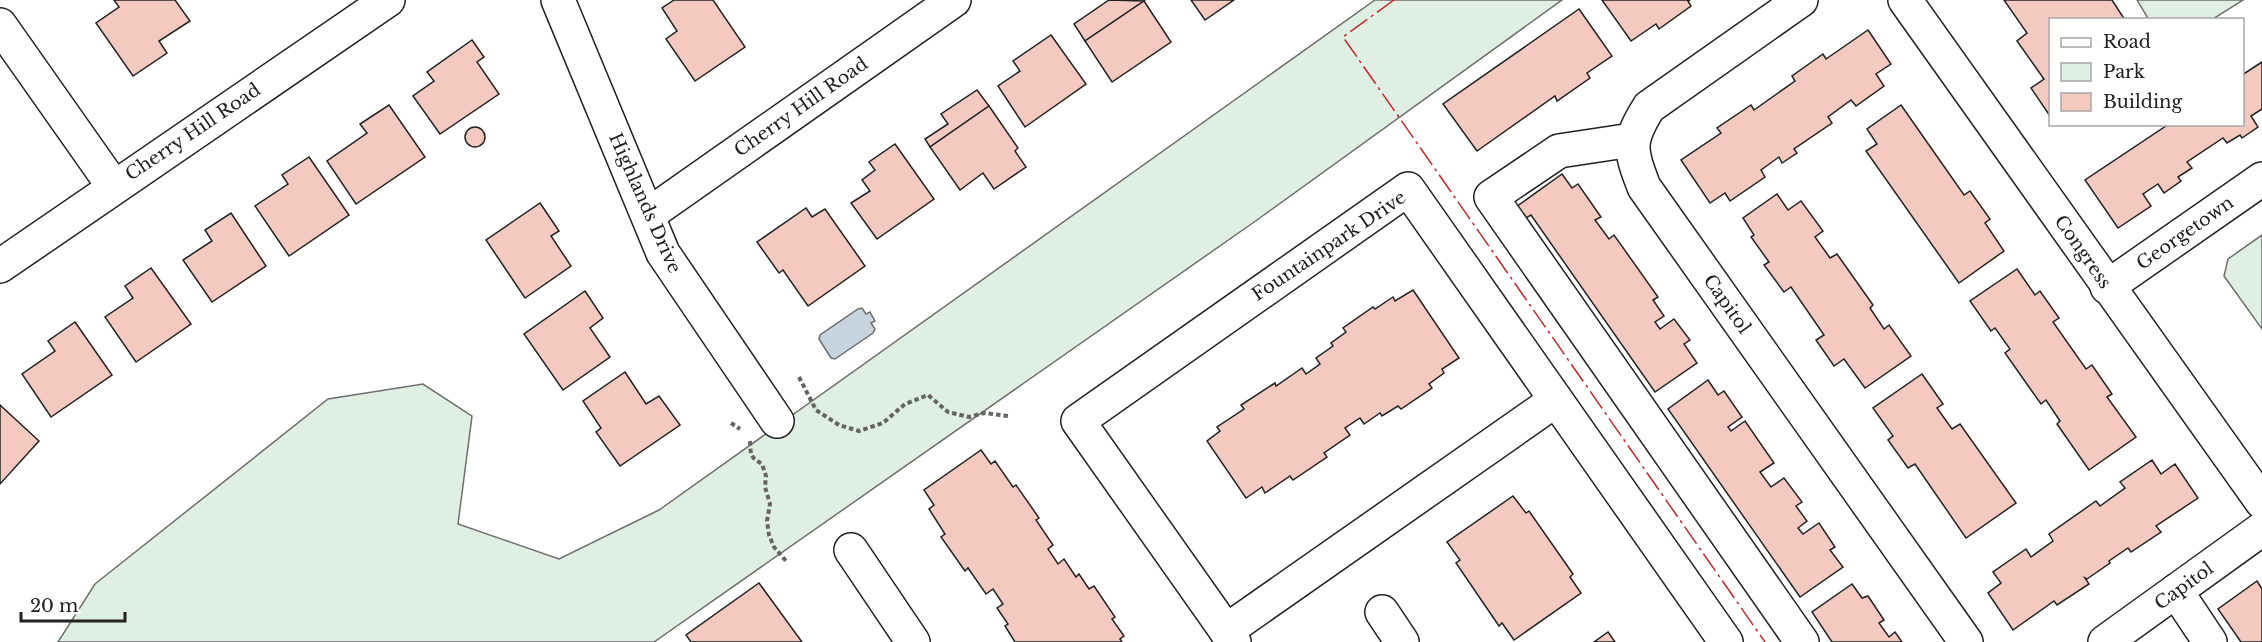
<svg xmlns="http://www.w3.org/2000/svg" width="2262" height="642" font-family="'Libre Baskerville',serif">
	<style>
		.green { fill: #e0efe3; stroke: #6f6f6f; stroke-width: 1.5 }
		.water { fill: #c7d3dd; stroke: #6f6f6f; stroke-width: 1.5 }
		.building { fill: #f3c9c0; stroke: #222; stroke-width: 1.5 }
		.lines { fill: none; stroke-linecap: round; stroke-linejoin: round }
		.minor-casing { stroke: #222; stroke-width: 36 }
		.path { stroke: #646464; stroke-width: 4; stroke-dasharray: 4.5 3; stroke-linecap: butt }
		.minor { stroke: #fff; stroke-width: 33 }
		.power { stroke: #c62828; stroke-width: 1.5; stroke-dasharray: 21 4.5 3 4.5; stroke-linecap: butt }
		.labels { text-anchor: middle; stroke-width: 4.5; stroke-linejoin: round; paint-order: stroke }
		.street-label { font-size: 18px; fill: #222; stroke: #fff }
	</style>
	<rect width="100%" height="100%" fill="#fff"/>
	<g class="green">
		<polygon points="1375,0 1562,0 1257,220 654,642 58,642 95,584 328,399 423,384 472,416 458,524 559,559 659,510"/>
		<polygon points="2137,0 2243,0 2213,19 2149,20"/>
		<polygon points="2262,235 2262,329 2224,276 2228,259"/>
	</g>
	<polygon class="water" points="862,308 866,314 870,312 875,321 871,323 875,329 873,333 835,359 831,358 819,339 820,335 858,309"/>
	<g class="building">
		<polygon points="114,0 175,0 190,21 159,41 167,53 133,76 96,23 119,7"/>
		<polygon points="674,0 713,0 745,47 695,81 666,39 677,31 662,8"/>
		<polygon points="1109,0 1144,1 1085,41 1074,24"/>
		<polygon points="1191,0 1234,0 1205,20"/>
		<polygon points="1602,0 1690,0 1688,1 1691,6 1659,29 1656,24 1631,41"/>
		<polygon points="2004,0 2112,0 2125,20 2050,20 2050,116 2031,88 2044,79 2017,41 2027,33"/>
		<polygon points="1144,1 1171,42 1112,82 1085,41"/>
		<polygon points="1579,9 1612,56 1587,73 1590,78 1557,101 1555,96 1477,151 1443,104"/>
		<polygon points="1868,30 1891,64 1876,74 1884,86 1856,106 1851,100 1828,117 1832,123 1794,149 1797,153 1782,163 1779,157 1761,170 1765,177 1730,201 1725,193 1710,203 1681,160 1721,133 1717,128 1751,105 1754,110 1795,81 1792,76 1823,54 1826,59"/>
		<polygon points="1051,35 1086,84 1025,127 998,86 1020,71 1013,61"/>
		<polygon points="472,40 484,57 477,62 499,94 440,134 413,96 434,81 427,72"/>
		<polygon points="2262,62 2262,109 2251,116 2258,127 2242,138 2240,135 2227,143 2223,138 2187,162 2192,168 2178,177 2181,181 2164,193 2158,184 2143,194 2151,206 2118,228 2085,180 2169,124 2242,124 2242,75"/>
		<polygon points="977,90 989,106 930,147 925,139 948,124 941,114"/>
		<polygon points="389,105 425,157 356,204 327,161 367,133 360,124"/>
		<polygon points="1901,105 1964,195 1970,191 1990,219 1985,223 2004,251 1959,283 1866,151 1877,144 1867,129"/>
		<polygon points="989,106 1018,148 1015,151 1026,167 994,189 983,173 960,190 930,147"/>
		<circle cx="475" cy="137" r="10"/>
		<polygon points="895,144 934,199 877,239 851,203 870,191 862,180 875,170 869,162"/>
		<polygon points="309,157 349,215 289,256 255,206 288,184 282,175"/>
		<polygon points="1562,174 1572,188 1578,184 1601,217 1595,220 1609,239 1614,235 1658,297 1653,300 1664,316 1655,322 1660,329 1674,319 1690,340 1684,344 1697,363 1655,392 1531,215 1524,219 1516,207"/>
		<polygon points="1777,194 1788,210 1801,201 1823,231 1815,237 1830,258 1837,254 1873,305 1870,308 1884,329 1889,325 1911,356 1865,388 1844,359 1834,366 1816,340 1824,335 1791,287 1784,292 1764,265 1769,262 1751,237 1754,235 1743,218"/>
		<polygon points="540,203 559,231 551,236 571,266 525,298 486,240"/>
		<polygon points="806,208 812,217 825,209 865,266 808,306 783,270 779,273 757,242"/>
		<polygon points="231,213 266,266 212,302 183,260 212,241 205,230"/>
		<polygon points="151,268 191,324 136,362 105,317 133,298 125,286"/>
		<polygon points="2017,269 2035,295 2040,291 2059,318 2053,322 2086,369 2092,365 2112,394 2107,397 2136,437 2089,470 2057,424 2060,421 2046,400 2041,404 2005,353 2010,349 1995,328 1991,331 1970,301"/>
		<polygon points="1413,290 1459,358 1442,369 1444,373 1429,384 1432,388 1401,409 1398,406 1382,416 1380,413 1364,424 1360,418 1345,428 1350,435 1324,453 1327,457 1293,480 1290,476 1265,493 1262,487 1246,498 1207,441 1220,431 1217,427 1244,409 1241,405 1275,383 1276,386 1302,368 1306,374 1320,364 1316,358 1333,346 1331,343 1346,332 1343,328 1373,307 1375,309 1393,297 1395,301"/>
		<polygon points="585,291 603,318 590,328 610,357 563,390 524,334"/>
		<polygon points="75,322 112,375 51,417 22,374 55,351 48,341"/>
		<polygon points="625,372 646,404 659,396 680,425 620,466 596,432 601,428 583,401"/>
		<polygon points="1922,374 1943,404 1937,408 1952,429 1960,424 2016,503 1966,538 1915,464 1908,468 1888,440 1893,436 1873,408"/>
		<polygon points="1708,380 1718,395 1724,391 1742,417 1728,427 1731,431 1745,421 1774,463 1760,472 1771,487 1784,478 1802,502 1796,506 1807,521 1798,528 1803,534 1819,523 1835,547 1830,550 1843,567 1800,597 1668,409"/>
		<polygon points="0,405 39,441 0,484"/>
		<polygon points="981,450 991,464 995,461 1013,487 1016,485 1039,518 1036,520 1053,545 1048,549 1058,564 1064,559 1076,577 1079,574 1089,589 1094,586 1115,617 1112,619 1124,636 1120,639 1122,642 1015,642 1005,626 1008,624 997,608 1003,604 993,589 986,594 968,568 965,571 941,537 945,534 929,509 934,505 924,490"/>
		<polygon points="2152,460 2161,474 2175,464 2198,498 2156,526 2161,532 2131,552 2128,548 2109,561 2110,563 2087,579 2085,578 2089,584 2057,605 2054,601 2013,630 1988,593 2001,583 1993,572 2026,549 2031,557 2053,541 2049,534 2096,501 2100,506 2125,488 2120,482"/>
		<polygon points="1513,496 1526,513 1529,511 1573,574 1570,577 1581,593 1514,640 1502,623 1499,626 1456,563 1460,560 1447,542"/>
		<polygon points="2257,581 2262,589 2262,642 2241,642 2218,609"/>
		<polygon points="759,583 802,642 691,642 686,635"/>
		<polygon points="1852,584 1862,598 1868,596 1884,620 1879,623 1889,637 1895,632 1902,642 1832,642 1812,612"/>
		<polygon points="1608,632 1615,642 1594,642"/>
	</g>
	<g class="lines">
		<defs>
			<g id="minor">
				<polyline points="558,0 663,253 777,421"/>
				<path d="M1801 0 1649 107C1627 142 1630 150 1644 187L1966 642"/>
				<polyline points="1905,0 2262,502"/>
				<polyline points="0,25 114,187"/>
				<polyline points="1632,140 1559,151 1491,197 1802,642"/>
				<polyline points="648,215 954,0"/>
				<polyline points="0,266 388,0"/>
				<polyline points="2107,287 2262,179"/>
				<polyline points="851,550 913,642"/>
				<polyline points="2176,591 2210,642"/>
				<polyline points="1382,612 1402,642"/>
				<polyline points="1226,631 1556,400"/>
				<polyline points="1234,642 1078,421 1408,189 1726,642"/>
				<polyline points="2105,642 2262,529"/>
			</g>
		</defs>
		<use href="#minor" class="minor-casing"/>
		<g class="path">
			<polyline points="799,377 816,410 839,425 859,431 883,423 905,404 928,395 948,412 969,417 984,413 1008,416"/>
			<polyline points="731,423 740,429"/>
			<path d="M750 441C751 455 749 456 762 464L766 476 765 487 770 504 767 521 769 535 774 547 786 561"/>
		</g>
		<use href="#minor" class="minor"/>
		<polyline class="power" points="1394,0 1343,37 1765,642"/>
	</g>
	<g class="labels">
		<g class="street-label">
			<text transform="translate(801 107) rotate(-35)" y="6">Cherry Hill Road</text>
			<text transform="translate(193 132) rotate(-34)" y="6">Cherry Hill Road</text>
			<text transform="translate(645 203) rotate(66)" y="6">Highlands Drive</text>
			<text transform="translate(2185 233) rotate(-35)" y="6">Georgetown</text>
			<text transform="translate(1329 246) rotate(-34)" y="6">Fountainpark Drive</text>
			<text transform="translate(2083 252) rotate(55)" y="6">Congress</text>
			<text transform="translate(1727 304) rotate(55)" y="6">Capitol</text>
			<text transform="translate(2184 586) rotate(-36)" y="6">Capitol</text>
		</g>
	</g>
	<rect x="2049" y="18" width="195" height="108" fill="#ffffff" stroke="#a7a7a7" stroke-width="1.5"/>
	<rect x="2061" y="38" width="30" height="9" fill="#ffffff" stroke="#a7a7a7" stroke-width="1.5"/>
	<text x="2103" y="48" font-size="18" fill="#222222">Road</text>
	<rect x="2061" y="63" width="30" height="18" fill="#e0efe3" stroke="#a7a7a7" stroke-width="1.5"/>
	<text x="2103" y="78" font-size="18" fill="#222222">Park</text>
	<rect x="2061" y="93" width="30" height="18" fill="#f3c9c0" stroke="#a7a7a7" stroke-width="1.5"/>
	<text x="2103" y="108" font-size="18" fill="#222222">Building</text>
	<path d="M21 612v9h104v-9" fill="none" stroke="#222222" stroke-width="3"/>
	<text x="30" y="612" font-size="18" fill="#222222" stroke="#ffffff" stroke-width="4.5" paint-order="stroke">20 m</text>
</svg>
